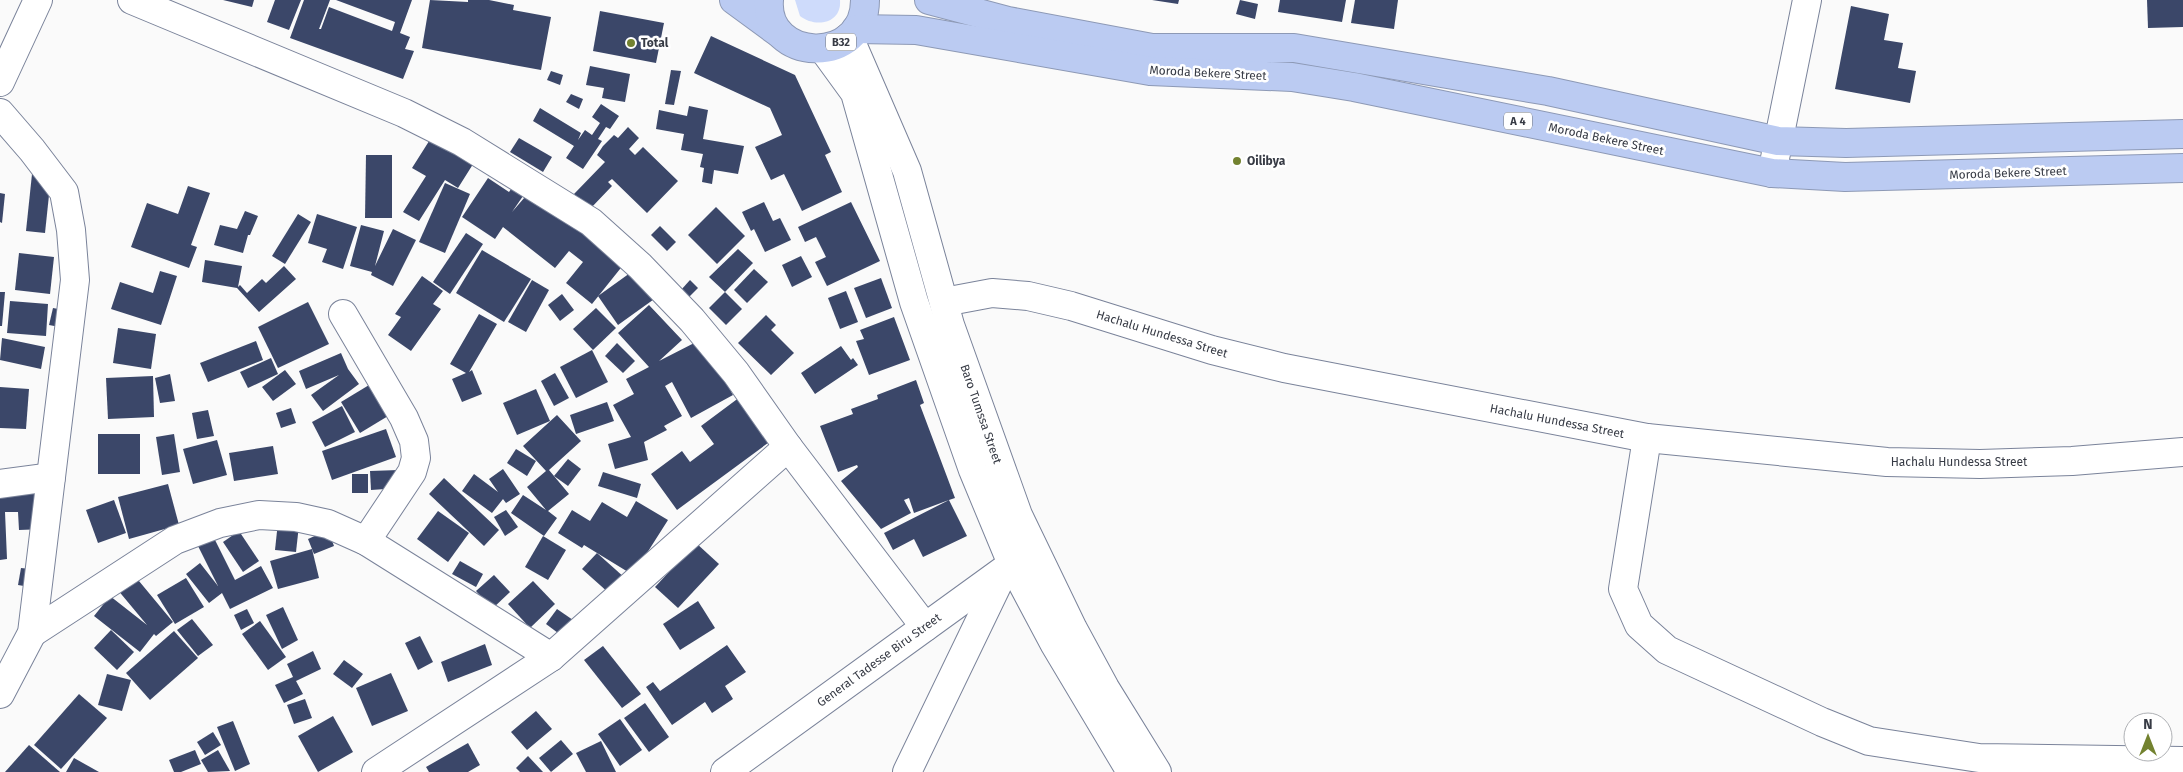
<svg xmlns="http://www.w3.org/2000/svg" width="2183" height="772" font-family="'Fira Sans',sans-serif">
	<style>
		.green { fill: #cedbfb }
		.building { fill: #3b4769 }
		.lines { fill: none; stroke-linecap: round; stroke-linejoin: round }
		.minor-casing { stroke: #7a839a; stroke-width: 30 }
		.highway-casing { stroke: #8d99b5; stroke-width: 30 }
		.minor { stroke: #fff; stroke-width: 28 }
		.highway { stroke: #bbcbf2; stroke-width: 28 }
		.poi-dot { fill: #738230; stroke: #fff; stroke-width: 2 }
		.labels { text-anchor: middle; stroke-width: 5; stroke-linejoin: round; paint-order: stroke }
		.shield { fill: #fff; stroke: #73767d; stroke-width: 1 }
		.shield-label { font-size: 11px; font-weight: bold; fill: #373b45 }
		.poi-label { font-size: 12px; font-weight: bold; fill: #373b45; stroke: #fff; text-anchor: start }
		.street-label { font-size: 12px; fill: #373b45; stroke: #fff }
	</style>
	<rect width="100%" height="100%" fill="#fafafa"/>
	<path class="green" d="M795 0H840C842 24 815 28 800 16Z"/>
	<g class="building">
		<polygon points="223,0 254,0 252,7"/>
		<polygon points="275,0 301,0 289,30 267,22"/>
		<polygon points="304,0 330,0 319,29 321,29 329,7 392,31 395,22 336,0 412,0 400,33 410,37 405,49 414,51 403,79 290,38"/>
		<polygon points="430,0 468,2 468,0 489,0 514,5 513,10 551,17 541,70 422,48"/>
		<polygon points="1152,0 1179,0 1178,4"/>
		<polygon points="1240,0 1258,4 1255,19 1236,14"/>
		<polygon points="1280,0 1346,0 1342,22 1278,12"/>
		<polygon points="1355,0 1398,0 1394,29 1351,23"/>
		<polygon points="2147,0 2183,0 2183,27 2148,28"/>
		<polygon points="1851,6 1889,14 1884,40 1903,43 1898,68 1916,71 1910,103 1835,89"/>
		<polygon points="600,11 664,23 656,63 593,51"/>
		<polygon points="711,36 795,75 831,152 825,155 842,192 802,211 784,174 771,180 755,147 782,135 770,108 694,73"/>
		<polygon points="590,66 630,74 625,102 602,98 604,88 586,85"/>
		<polygon points="671,70 681,71 674,105 665,104"/>
		<polygon points="551,71 563,75 560,85 547,80"/>
		<polygon points="571,94 583,99 579,109 566,102"/>
		<polygon points="601,104 619,116 610,129 606,127 598,139 602,141 583,169 566,158 574,146 533,121 540,108 581,133 578,140 585,130 592,135 600,123 592,117"/>
		<polygon points="689,106 708,110 703,139 744,146 738,174 714,170 712,184 702,182 704,168 700,167 703,154 681,150 684,134 656,129 659,110 687,116"/>
		<polygon points="438,127 480,153 458,188 445,180 419,221 403,212 426,176 412,168"/>
		<polygon points="628,127 639,138 629,149 635,155 643,147 678,181 647,213 612,179 608,182 612,186 590,209 574,194 605,162 597,155 603,146 614,135 618,138"/>
		<polygon points="519,138 552,157 543,172 510,152"/>
		<polygon points="366,155 392,155 392,218 365,218"/>
		<polygon points="32,174 51,176 45,233 26,231"/>
		<polygon points="521,175 532,183 512,212 531,190 624,264 592,304 566,283 583,262 569,251 555,268 503,227 495,239 462,217 488,178 509,192"/>
		<polygon points="445,183 470,194 445,253 419,242"/>
		<polygon points="188,186 210,193 191,245 197,247 189,268 131,247 147,203 178,214"/>
		<polygon points="0,193 5,194 2,223 0,222"/>
		<polygon points="764,202 773,221 780,218 791,240 765,252 754,229 751,231 742,212"/>
		<polygon points="851,202 880,261 827,286 815,262 826,257 816,237 805,242 798,227"/>
		<polygon points="716,207 745,236 717,264 688,235"/>
		<polygon points="245,211 258,216 250,235 248,235 243,253 214,245 220,225 237,229"/>
		<polygon points="298,214 311,222 285,264 272,256"/>
		<polygon points="317,214 357,227 343,269 322,262 327,249 308,243"/>
		<polygon points="361,225 384,231 375,266 393,229 416,240 393,286 371,275 372,272 350,266"/>
		<polygon points="660,226 676,242 667,251 651,235"/>
		<polygon points="466,233 483,244 450,294 433,282"/>
		<polygon points="738,249 753,263 725,292 709,277"/>
		<polygon points="482,250 531,279 504,322 456,293"/>
		<polygon points="19,253 54,257 50,294 15,290"/>
		<polygon points="801,256 812,277 792,287 782,265"/>
		<polygon points="205,260 242,266 238,287 240,285 247,293 262,279 266,283 284,266 296,279 259,312 237,288 202,282"/>
		<polygon points="637,268 657,297 618,325 598,296"/>
		<polygon points="754,269 768,282 747,303 734,290"/>
		<polygon points="160,271 177,276 161,325 111,309 120,282 153,293"/>
		<polygon points="422,276 443,291 433,304 441,309 411,351 388,335 401,317 395,314"/>
		<polygon points="881,278 892,308 866,318 854,288"/>
		<polygon points="532,280 549,290 526,332 508,322"/>
		<polygon points="690,280 698,288 689,297 681,290"/>
		<polygon points="846,291 858,322 840,329 828,298"/>
		<polygon points="0,292 5,292 2,326 0,326"/>
		<polygon points="725,292 742,309 726,325 709,308"/>
		<polygon points="562,294 574,310 560,321 548,305"/>
		<polygon points="10,301 48,304 46,336 7,333"/>
		<polygon points="308,302 329,344 278,368 258,327"/>
		<polygon points="649,305 682,340 659,361 702,339 733,395 691,418 672,382 665,386 682,416 664,426 667,430 644,442 648,460 615,469 608,444 631,437 613,405 634,394 626,379 649,367 618,333"/>
		<polygon points="53,308 69,311 65,328 49,325"/>
		<polygon points="596,308 616,328 593,350 573,329"/>
		<polygon points="479,314 497,324 469,372 472,370 482,394 462,402 452,379 466,373 450,364"/>
		<polygon points="766,315 776,325 771,330 794,353 771,375 738,343"/>
		<polygon points="894,317 910,360 869,375 856,341 864,339 860,330"/>
		<polygon points="118,328 156,334 151,369 113,363"/>
		<polygon points="2,338 45,347 41,369 0,360"/>
		<polygon points="256,341 263,360 208,382 200,363"/>
		<polygon points="617,343 635,361 623,373 605,356"/>
		<polygon points="841,346 851,360 853,358 858,365 815,394 801,373"/>
		<polygon points="592,350 608,382 576,398 560,367"/>
		<polygon points="341,353 348,369 359,384 323,411 311,395 339,375 306,389 299,371"/>
		<polygon points="271,358 278,374 248,388 240,372"/>
		<polygon points="285,370 296,384 273,401 262,387"/>
		<polygon points="555,373 569,398 554,406 541,381"/>
		<polygon points="170,374 175,401 160,403 155,378"/>
		<polygon points="153,376 154,417 108,419 106,378"/>
		<polygon points="379,379 398,410 360,433 341,402"/>
		<polygon points="916,380 924,403 920,405 955,498 949,500 967,536 923,557 914,539 893,550 884,533 949,500 914,513 909,498 904,500 911,513 881,529 841,481 858,467 857,465 838,472 820,426 853,414 851,409 878,399 877,395"/>
		<polygon points="0,387 29,389 26,429 0,428"/>
		<polygon points="536,389 550,421 517,435 503,403"/>
		<polygon points="740,397 772,440 677,510 651,474 682,451 690,462 714,444 701,426"/>
		<polygon points="607,402 614,421 576,434 570,415"/>
		<polygon points="342,406 355,432 325,447 312,422"/>
		<polygon points="291,408 296,423 281,428 276,413"/>
		<polygon points="208,410 214,436 197,439 192,413"/>
		<polygon points="557,415 581,441 549,470 569,494 548,511 557,518 544,536 511,513 523,495 546,510 527,487 546,471 523,446"/>
		<polygon points="386,429 396,457 332,480 322,451"/>
		<rect x="98" y="434" width="42" height="40"/>
		<polygon points="174,434 180,472 162,475 156,437"/>
		<polygon points="217,440 227,475 193,484 183,449"/>
		<polygon points="273,446 278,474 234,481 229,453"/>
		<polygon points="516,449 536,461 527,476 507,463"/>
		<polygon points="568,459 581,469 568,486 554,476"/>
		<polygon points="503,469 520,494 506,503 503,499 492,513 462,491 474,474 498,492 489,479"/>
		<polygon points="399,470 400,488 371,490 370,471"/>
		<polygon points="603,472 641,484 637,498 598,486"/>
		<rect x="352" y="474" width="16" height="19"/>
		<polygon points="444,478 499,530 484,546 429,494"/>
		<polygon points="43,479 45,529 19,530 18,512 5,512 7,559 0,560 0,480"/>
		<polygon points="168,484 179,525 129,539 118,497"/>
		<polygon points="114,500 126,533 98,543 86,510"/>
		<polygon points="636,501 668,520 633,575 584,545 582,548 558,533 572,510 590,521 602,502 627,517"/>
		<polygon points="506,510 518,527 505,536 494,517"/>
		<polygon points="438,511 469,533 448,562 417,539"/>
		<polygon points="278,522 299,525 296,552 275,550"/>
		<polygon points="328,530 334,546 314,554 308,539"/>
		<polygon points="239,531 259,561 243,572 223,542"/>
		<polygon points="543,536 566,550 548,580 525,567"/>
		<polygon points="214,538 235,580 261,566 273,588 230,609 222,593 209,603 186,574 200,563 218,586 198,546"/>
		<polygon points="696,543 719,564 678,608 655,587"/>
		<polygon points="312,549 319,578 278,589 270,561"/>
		<polygon points="597,553 625,578 610,594 582,569"/>
		<polygon points="460,561 483,574 476,587 452,574"/>
		<polygon points="21,568 39,570 36,588 18,585"/>
		<polygon points="134,575 173,622 156,636 154,634 140,652 94,616 110,596 147,625 117,589"/>
		<polygon points="494,575 510,592 492,609 476,591"/>
		<polygon points="186,578 204,607 175,624 157,595"/>
		<polygon points="533,581 555,604 530,628 508,604"/>
		<polygon points="698,601 715,628 680,650 663,624"/>
		<polygon points="283,607 298,640 282,649 266,615"/>
		<polygon points="247,609 254,623 241,630 234,615"/>
		<polygon points="557,609 573,620 562,636 546,624"/>
		<polygon points="192,619 213,645 198,656 177,630"/>
		<polygon points="260,621 286,657 268,670 242,634"/>
		<polygon points="111,630 134,652 117,670 94,648"/>
		<polygon points="174,631 198,658 150,700 126,673"/>
		<polygon points="420,636 433,662 418,670 405,643"/>
		<polygon points="485,644 492,665 448,682 441,662"/>
		<polygon points="727,645 746,672 725,686 733,699 712,713 705,702 672,725 646,687 653,682 660,691"/>
		<polygon points="603,646 641,694 622,708 584,660"/>
		<polygon points="313,651 321,669 296,681 303,694 284,703 275,685 293,677 287,664"/>
		<polygon points="344,660 363,674 352,688 333,674"/>
		<polygon points="391,673 408,711 372,726 356,688"/>
		<polygon points="107,674 131,680 122,711 98,705"/>
		<polygon points="79,694 107,718 61,769 34,745"/>
		<polygon points="305,699 312,718 294,724 287,705"/>
		<polygon points="645,703 669,737 649,752 624,718"/>
		<polygon points="536,711 552,729 527,750 511,732"/>
		<polygon points="333,716 353,752 318,772 298,736"/>
		<polygon points="620,719 642,750 620,766 598,734"/>
		<polygon points="233,721 250,764 235,771 217,727"/>
		<polygon points="213,732 221,745 205,755 197,742"/>
		<polygon points="561,740 573,754 551,772 539,758"/>
		<polygon points="601,741 616,772 586,772 576,753"/>
		<polygon points="468,743 480,765 468,772 429,772 426,767"/>
		<polygon points="29,745 60,772 5,772"/>
		<polygon points="195,750 201,764 181,772 174,772 169,760"/>
		<polygon points="218,750 230,771 208,772 201,760"/>
		<polygon points="528,756 543,772 520,772 516,768"/>
		<polygon points="74,758 99,772 66,772"/>
	</g>
	<g class="lines">
		<defs>
			<g id="minor">
				<polyline points="132,0 404,113 462,142 591,222 640,266 692,320 736,373 788,447 925,627"/>
				<polyline points="849,37 907,171 950,325 1018,515 1073,629 1105,688 1157,772"/>
				<polyline points="823,49 855,93 914,302 973,470 1012,564 1054,643 1131,772"/>
				<polyline points="0,82 38,0"/>
				<polyline points="0,113 32,150 64,192 71,230 75,280 32,633 0,694"/>
				<polyline points="1772,173 1807,0"/>
				<polyline points="944,302 992,293 1028,296 1071,306 1212,350 1284,368 1647,438 1887,462 1980,464 2072,461 2183,452"/>
				<polyline points="343,314 404,418 414,441 416,458 412,472 366,541"/>
				<polyline points="1647,438 1623,589 1639,625 1667,650 1822,722 1869,741 1979,758 2183,761"/>
				<polyline points="0,484 51,477"/>
				<polyline points="32,633 175,540 220,523 259,515 296,517 328,524 366,541 551,657"/>
				<polyline points="376,772 551,657 788,447"/>
				<polyline points="725,772 1004,570 1027,556"/>
				<polyline points="907,772 1003,573"/>
			</g>
			<g id="highway">
				<polyline points="734,0 779,33"/>
				<path d="M769 0C764 62 865 67 865 0"/>
				<polyline points="929,0 1008,21 1152,48 1294,48 1548,91 1778,141 1846,143 2183,134"/>
				<polyline points="856,29 916,30 1150,71 1292,77 1354,87 1772,173 1845,177 2183,168"/>
			</g>
		</defs>
		<use href="#minor" class="minor-casing"/>
		<use href="#highway" class="highway-casing"/>
		<use href="#minor" class="minor"/>
		<use href="#highway" class="highway"/>
	</g>
	<g class="poi-dot">
		<circle cx="631" cy="43" r="5"/>
		<circle cx="1237" cy="161" r="5"/>
	</g>
	<g class="labels">
		<g class="shield">
			<rect x="826" y="33.5" width="30" height="17" rx="4"/>
			<rect x="1504" y="112.5" width="28" height="17" rx="4"/>
		</g>
		<g class="shield-label">
			<text x="841" y="46">B32</text>
			<text x="1518" y="125">A 4</text>
		</g>
		<g class="poi-label">
			<text x="641" y="47">Total</text>
			<text x="1247" y="165">Oilibya</text>
		</g>
		<g class="street-label">
			<text transform="translate(1208 73) rotate(3)" y="4">Moroda Bekere Street</text>
			<text transform="translate(1606 139) rotate(12)" y="4">Moroda Bekere Street</text>
			<text transform="translate(2008 173) rotate(-2)" y="4">Moroda Bekere Street</text>
			<text transform="translate(1162 334) rotate(17)" y="4">Hachalu Hundessa Street</text>
			<text transform="translate(981 414) rotate(71)" y="4">Baro Tumssa Street</text>
			<text transform="translate(1557 421) rotate(11)" y="4">Hachalu Hundessa Street</text>
			<text x="1959" y="466">Hachalu Hundessa Street</text>
			<text transform="translate(879 660) rotate(-36)" y="4">General Tadesse Biru Street</text>
		</g>
	</g>
	<g transform="translate(2148 737)"><circle r="24" fill="#ffffff" stroke="#afb1b5"/>
	<path d="M0-4L9 19L0 12L-9 19Z" fill="#738230"/>
	<text y="-8" font-size="14" font-weight="bold" text-anchor="middle" fill="#373b45">N</text>
	</g>
</svg>
